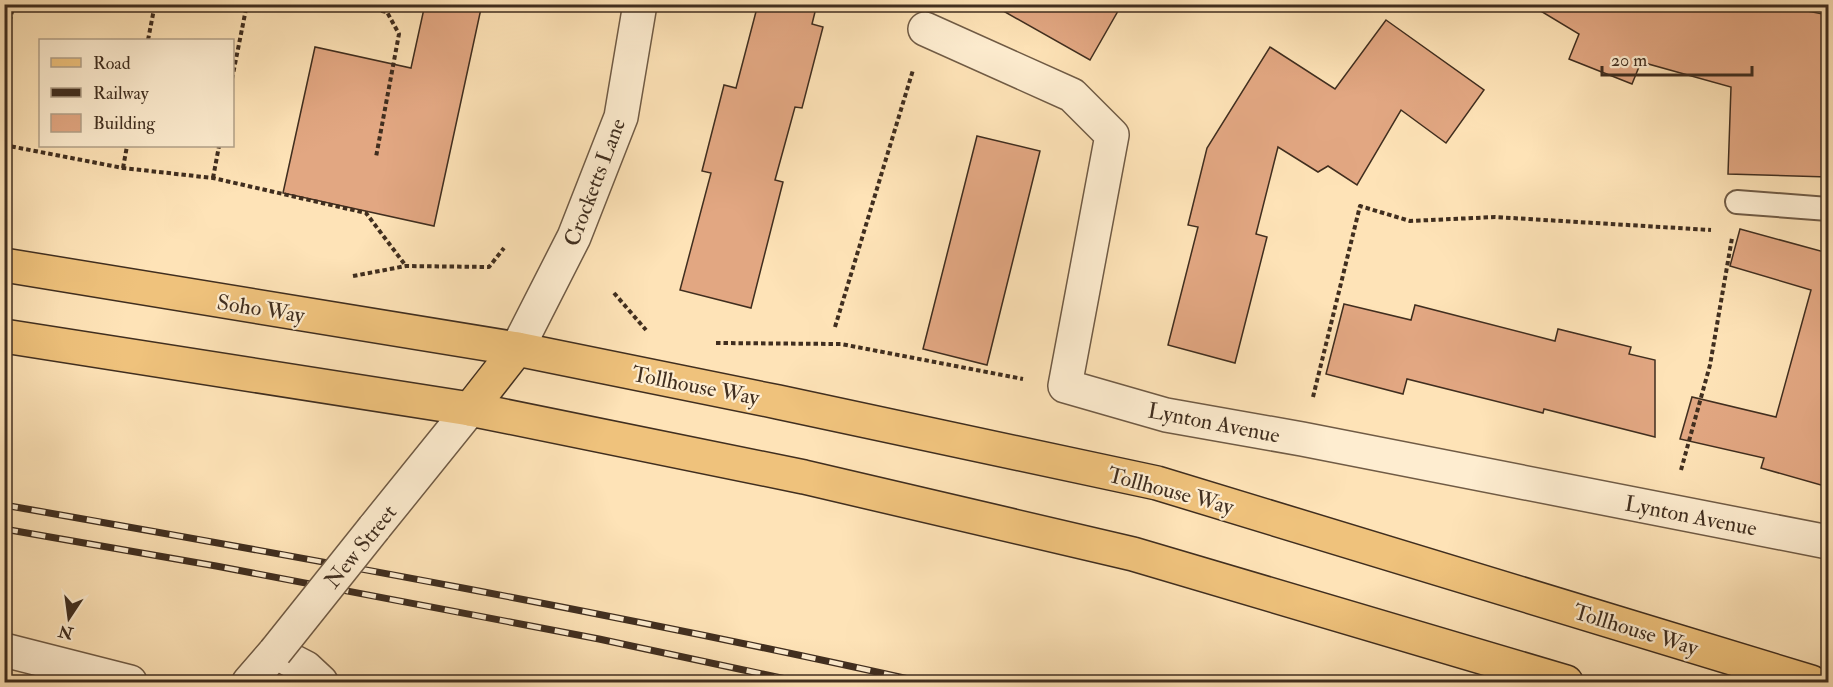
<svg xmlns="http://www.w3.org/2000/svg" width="1833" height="687" font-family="'IM FELL Double Pica',serif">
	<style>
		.building { fill: #e2a782; stroke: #402e1f; stroke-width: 1.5 }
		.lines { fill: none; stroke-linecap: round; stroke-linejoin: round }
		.service-casing { stroke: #705b45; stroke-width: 26 }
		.minor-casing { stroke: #705b45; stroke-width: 36 }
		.tertiary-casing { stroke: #705b45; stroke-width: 36 }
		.primary-casing { stroke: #402e1f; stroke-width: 36 }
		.path { stroke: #402e1f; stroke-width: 4; stroke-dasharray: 4.5 3; stroke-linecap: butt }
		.service { stroke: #feedd0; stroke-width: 22 }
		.minor { stroke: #feedd0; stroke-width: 33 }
		.tertiary { stroke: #feedd0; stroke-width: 33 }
		.primary { stroke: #efc27c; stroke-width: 33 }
		.rail-casing { stroke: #402e1f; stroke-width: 7 }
		.rail { stroke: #feedd0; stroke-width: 4.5; stroke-dasharray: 14; stroke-linecap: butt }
		.minor-bridge-casing { stroke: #705b45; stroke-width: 36; stroke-linecap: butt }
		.minor-bridge { stroke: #feedd0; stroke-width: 33 }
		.labels { text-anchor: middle; stroke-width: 4.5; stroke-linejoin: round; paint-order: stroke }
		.street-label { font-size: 22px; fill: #402e1f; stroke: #feedd0 }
	</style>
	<rect width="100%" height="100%" fill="#fee3b7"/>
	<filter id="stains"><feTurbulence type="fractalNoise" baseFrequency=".00333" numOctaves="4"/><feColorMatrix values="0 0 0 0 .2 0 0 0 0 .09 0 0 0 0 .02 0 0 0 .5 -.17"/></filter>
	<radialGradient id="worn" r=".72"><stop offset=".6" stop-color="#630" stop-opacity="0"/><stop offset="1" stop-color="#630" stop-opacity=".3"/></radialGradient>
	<g class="building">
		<polygon points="425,4 482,4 434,226 283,193 315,47 411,68"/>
		<polygon points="758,4 817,4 812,24 823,27 802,108 795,107 775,180 783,182 751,308 680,290 711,173 702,171 724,85 736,88"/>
		<polygon points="991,4 1122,4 1090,60"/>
		<polygon points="1529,4 1772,4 1828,15 1828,177 1728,174 1731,87 1641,62 1632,84 1569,59 1579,34"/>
		<polygon points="1386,20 1484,90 1446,143 1401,110 1357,185 1328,166 1318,172 1278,147 1256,234 1267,237 1235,363 1168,345 1198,227 1188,225 1207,148 1270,47 1335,89"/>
		<polygon points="977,136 1040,151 987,365 923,349"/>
		<polygon points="1740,229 1828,253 1828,487 1761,468 1764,458 1680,439 1692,397 1776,417 1811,290 1730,266"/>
		<polygon points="1344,304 1411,320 1415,305 1555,341 1558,329 1631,347 1629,354 1655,360 1655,437 1544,409 1543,413 1407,379 1403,394 1326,374"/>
	</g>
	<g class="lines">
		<defs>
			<polyline id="service" points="1737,202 1828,209"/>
			<g id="minor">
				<polyline points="925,29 1072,95 1112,135 1065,386 1166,415 1302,439 1828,542"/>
				<polyline points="374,528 470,409"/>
				<polyline points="4,650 130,682"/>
				<polyline points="249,682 275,652 306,668 321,682"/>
			</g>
			<polyline id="tertiary" points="517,349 574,237 621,117 640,4"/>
			<g id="primary">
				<polyline points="4,265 517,349 778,402 1157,483 1811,682"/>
				<polyline points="4,336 470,409 804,477 1133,554 1566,682"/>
				<polyline points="470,409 517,349"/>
			</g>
		</defs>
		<use href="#service" class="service-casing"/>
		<use href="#minor" class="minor-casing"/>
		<use href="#tertiary" class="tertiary-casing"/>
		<use href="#primary" class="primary-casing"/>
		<g class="path">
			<polyline points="352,4 387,12 399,34 376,157"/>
			<polyline points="148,40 155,4"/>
			<polyline points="4,43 14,4"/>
			<polyline points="232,79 247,4"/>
			<polyline points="4,145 123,168 213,178 366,213 406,266"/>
			<polyline points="123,168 127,146"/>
			<polyline points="213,178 219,146"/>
			<polyline points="353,276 406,266 489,267 504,248"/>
			<polyline points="614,293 646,330"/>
			<polyline points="835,327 913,70"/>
			<polyline points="716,343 841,344 1023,379"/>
			<polyline points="1313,397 1360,206 1410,221 1495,217 1711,230"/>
			<polyline points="1681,470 1710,365 1732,238"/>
		</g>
		<use href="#service" class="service"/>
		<use href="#minor" class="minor"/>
		<use href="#tertiary" class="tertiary"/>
		<use href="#primary" class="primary"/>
		<defs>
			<g id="rail">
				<path d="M4 505C311 559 618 614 922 682"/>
				<polyline points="4,529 216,566 599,639 800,682"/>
			</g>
		</defs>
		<use href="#rail" class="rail-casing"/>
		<use href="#rail" class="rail"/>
		<defs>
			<polyline id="minor-bridge" points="275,652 374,528"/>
		</defs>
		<use href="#minor-bridge" class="minor-bridge-casing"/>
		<use href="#minor-bridge" class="minor-bridge"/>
	</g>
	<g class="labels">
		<g class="street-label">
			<text transform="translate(594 182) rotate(-69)" y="8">Crocketts Lane</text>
			<text transform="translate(261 308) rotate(9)" y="8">Soho Way</text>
			<text transform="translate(696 385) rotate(11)" y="8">Tollhouse Way</text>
			<text transform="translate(1214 422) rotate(11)" y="8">Lynton Avenue</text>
			<text transform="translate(1171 490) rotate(15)" y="8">Tollhouse Way</text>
			<text transform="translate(1691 515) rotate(11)" y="8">Lynton Avenue</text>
			<text transform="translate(360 546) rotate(-51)" y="8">New Street</text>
			<text transform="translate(1636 629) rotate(17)" y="8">Tollhouse Way</text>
		</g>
	</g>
	<rect width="1833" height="687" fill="none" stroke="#fee3b7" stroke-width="24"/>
	<rect x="6" y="6" width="1821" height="675" fill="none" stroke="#402e1f" stroke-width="3"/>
	<rect x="12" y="12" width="1809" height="663" fill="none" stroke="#402e1f" stroke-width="1.5"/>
	<rect x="39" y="39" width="195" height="108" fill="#feedd0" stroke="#b2a189" stroke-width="1.5"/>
	<rect x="51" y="58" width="30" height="9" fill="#efc27c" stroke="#b2a189" stroke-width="1.5"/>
	<text x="93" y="69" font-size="18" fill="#402e1f">Road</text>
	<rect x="51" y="88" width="30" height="9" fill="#402e1f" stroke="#b2a189" stroke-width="1.5"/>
	<text x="93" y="99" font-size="18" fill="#402e1f">Railway</text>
	<rect x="51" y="114" width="30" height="18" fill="#e2a782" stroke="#b2a189" stroke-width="1.5"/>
	<text x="93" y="129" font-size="18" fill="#402e1f">Building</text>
	<g transform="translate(69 618) rotate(193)" stroke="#feedd0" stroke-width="4.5" paint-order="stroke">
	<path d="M0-4.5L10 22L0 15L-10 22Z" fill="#402e1f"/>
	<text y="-9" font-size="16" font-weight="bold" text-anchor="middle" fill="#402e1f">N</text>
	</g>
	<path d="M1602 66v9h150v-9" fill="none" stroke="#402e1f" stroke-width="3"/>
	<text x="1611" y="66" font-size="18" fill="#402e1f" stroke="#feedd0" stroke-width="4.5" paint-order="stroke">20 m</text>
	<rect width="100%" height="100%" filter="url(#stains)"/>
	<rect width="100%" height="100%" fill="url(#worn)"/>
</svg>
